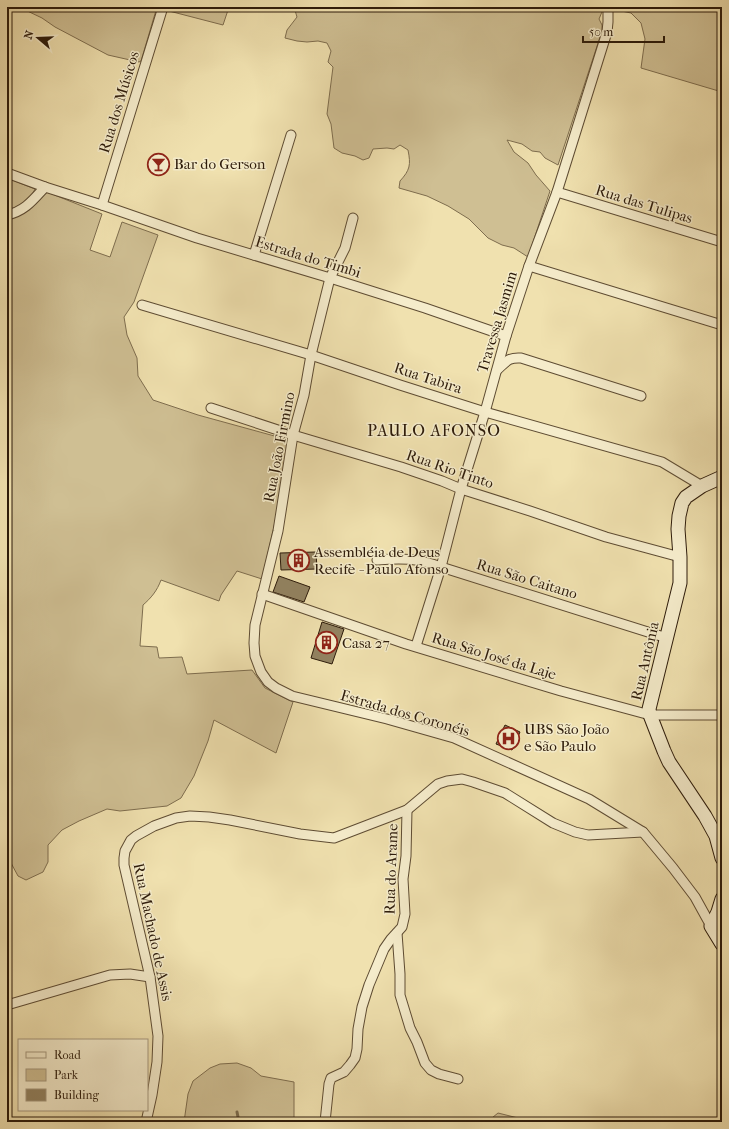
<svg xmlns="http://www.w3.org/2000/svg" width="729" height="1129" font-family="'IM FELL French Canon',serif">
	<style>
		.green { fill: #cfbf93; stroke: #7e6d4e }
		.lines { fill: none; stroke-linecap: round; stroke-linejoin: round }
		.stream { stroke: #7a6a4b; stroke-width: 3 }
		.building { fill: #928260; stroke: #2d1b0a }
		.street-casing { stroke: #5e4c33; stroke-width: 11 }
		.secondary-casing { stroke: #2d1b0a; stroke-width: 15 }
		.street { stroke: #f5eccb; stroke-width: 9 }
		.secondary { stroke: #f5eccb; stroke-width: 13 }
		.labels { text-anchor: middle; stroke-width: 3; stroke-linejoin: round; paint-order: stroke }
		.street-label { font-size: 15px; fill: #2d1b0a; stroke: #f5eccb }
		.poi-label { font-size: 15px; fill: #2d1b0a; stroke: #f5eccb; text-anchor: start }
		.neighbourhood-label { font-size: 16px; letter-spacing: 1px; fill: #2d1b0a; stroke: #f5eccb }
	</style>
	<rect width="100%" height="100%" fill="#f0e1af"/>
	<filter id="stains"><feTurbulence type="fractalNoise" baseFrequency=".005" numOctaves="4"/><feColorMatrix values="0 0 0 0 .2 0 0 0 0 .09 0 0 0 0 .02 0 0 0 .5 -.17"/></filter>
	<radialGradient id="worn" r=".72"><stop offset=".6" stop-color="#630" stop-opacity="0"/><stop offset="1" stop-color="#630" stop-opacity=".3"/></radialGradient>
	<g class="green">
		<polygon points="19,7 157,7 141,61 139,62 108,55 55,27 42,18"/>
		<polygon points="170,7 229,7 223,25 169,11"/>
		<path d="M294 7H604L599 19 602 25V31L558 165 545 158 540 152 532 151 522 144 507 140 514 152 528 163 536 175 550 191 528 257 514 248 502 245 488 238 469 219 448 206 427 196 399 188 400 181C410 170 411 165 408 150L400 145 394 149 387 148 373 149 369 158 363 160 355 156 342 153 334 148 331 124 327 114 333 67 328 62 331 51 327 43 318 41 307 42 297 41 285 38 287 30 297 17Z"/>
		<polygon points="618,7 722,7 722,92 641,68 645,39 641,23 631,13 617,10"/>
		<path d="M7 178 35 189C30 200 20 207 7 210Z"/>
		<path d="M47 192 102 214 90 250 110 257 122 222 158 235 134 302 124 317 127 335 137 358 138 376 153 400 198 415 289 440 275 522 262 579 237 571 221 595 219 601 161 580C157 591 151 598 143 605L140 646 157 647 159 658 182 657 187 674 252 670 265 688 293 702 276 753 214 720 208 741 194 776 181 798 167 806 120 811 107 809 79 821 62 830 48 845V862L43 872 26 880 18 876 11 863 7 861V219L33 206Z"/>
		<polygon points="237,1063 251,1068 261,1076 294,1082 294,1122 184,1122 188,1094 193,1081 210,1068 220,1064"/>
		<polygon points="498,1113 530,1121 545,1120 549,1122 487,1122"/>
	</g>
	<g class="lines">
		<polyline class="stream" points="237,1112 239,1122"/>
	</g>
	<g class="building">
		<polygon points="316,552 317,569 281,570 280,553"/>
		<polygon points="279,576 310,587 304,602 273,592"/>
		<polygon points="322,622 344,629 332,664 311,658"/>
		<polygon points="505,725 520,732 512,750 496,744"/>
	</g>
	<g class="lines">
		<defs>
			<g id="street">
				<polyline points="7,173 45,187 102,205 197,238 330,278 425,308 506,336"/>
				<polyline points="557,192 722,242"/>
				<polyline points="102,205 163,7"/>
				<path d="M7 215C25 211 33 200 45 187"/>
				<polyline points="353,218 345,248 330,278 311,355 304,395 293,435 278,531 255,625 254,643 255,656 261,672 268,682 276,688 292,696 387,719 454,738 589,799 643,832 673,868 695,897 711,926"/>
				<polyline points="254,255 291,135"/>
				<polyline points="529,266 722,325"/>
				<polyline points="142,305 311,355 400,385 485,412 662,462 702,486"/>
				<path d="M497 370C506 362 508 357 521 358L641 396"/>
				<polyline points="211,408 293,435 401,467 442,481 461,489 530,511 606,537 680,557"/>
				<path d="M377 560C401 558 418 558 441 567L667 638"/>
				<polyline points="262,594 406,644 561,691 650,715 722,715"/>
				<polyline points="416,646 441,567 461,489 485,412 506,336 529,266 557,192 607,32 608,22 608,7"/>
				<polyline points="397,933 400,974 400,995 410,1028 417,1042 425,1063 431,1070 439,1074 458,1079"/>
				<polyline points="7,1005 110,975 130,974 150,977"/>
				<polyline points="146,1122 152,1095 157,1062 158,1036 150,977 124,865 124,858 125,851 131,840 136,836 154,826 176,818 190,816 209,817 230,820 300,834 334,838 407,810 438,784 447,781 462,779 473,782 505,793 553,823 575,832 588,835 643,832"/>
				<polyline points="325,1122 329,1084 331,1078 344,1072 350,1065 355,1058 357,1049 358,1029 362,1007 369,985 384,949 391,939 402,927 405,914 403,879 406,856 407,810"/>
			</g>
			<g id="secondary">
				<polyline points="722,477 702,486 686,497 682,503 679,516 678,529 680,557 680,583 649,709 650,715 664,751 669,762 705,816 716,836 722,858"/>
				<polyline points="722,899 718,912 711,926 722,944"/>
			</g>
		</defs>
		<use href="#street" class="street-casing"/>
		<use href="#secondary" class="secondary-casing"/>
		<use href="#street" class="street"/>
		<use href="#secondary" class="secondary"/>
	</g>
	<defs>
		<symbol id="bar-ring" viewBox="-11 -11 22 22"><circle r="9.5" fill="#f5eccb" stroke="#8f2418" stroke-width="1.5"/><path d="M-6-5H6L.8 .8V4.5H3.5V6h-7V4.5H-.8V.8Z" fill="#8f2418"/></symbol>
		<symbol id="building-ring" viewBox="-11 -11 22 22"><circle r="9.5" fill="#f5eccb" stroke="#8f2418" stroke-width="1.5"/><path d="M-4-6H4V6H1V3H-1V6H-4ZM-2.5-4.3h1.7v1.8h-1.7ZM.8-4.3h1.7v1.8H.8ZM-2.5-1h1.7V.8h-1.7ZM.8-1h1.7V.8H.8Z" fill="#8f2418"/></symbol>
		<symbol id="hospital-ring" viewBox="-11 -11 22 22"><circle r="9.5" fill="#f5eccb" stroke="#8f2418" stroke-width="1.5"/><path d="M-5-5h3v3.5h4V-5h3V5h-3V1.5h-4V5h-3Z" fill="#8f2418"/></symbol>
	</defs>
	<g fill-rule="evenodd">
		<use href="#bar-ring" x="146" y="152" width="25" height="25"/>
		<use href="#building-ring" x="286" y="548" width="25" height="25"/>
		<use href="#building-ring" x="314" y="630" width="25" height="25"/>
		<use href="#hospital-ring" x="496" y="726" width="25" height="25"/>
	</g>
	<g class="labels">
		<g class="street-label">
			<text transform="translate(119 102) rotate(-73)" y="5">Rua dos Músicos</text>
			<text transform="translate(644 204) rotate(17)" y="5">Rua das Tulipas</text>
			<text transform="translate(308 257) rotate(17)" y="5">Estrada do Timbi</text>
			<text transform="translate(497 322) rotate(-73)" y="5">Travessa Jasmim</text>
			<text transform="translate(428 378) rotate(18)" y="5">Rua Tabira</text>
			<text transform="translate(279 447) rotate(-79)" y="5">Rua João Firmino</text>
			<text transform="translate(450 469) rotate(19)" y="5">Rua Rio Tinto</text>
			<text transform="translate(527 579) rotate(17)" y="5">Rua São Caitano</text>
			<text transform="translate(494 656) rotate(17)" y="5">Rua São José da Laje</text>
			<text transform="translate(645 661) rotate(-77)" y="5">Rua Antônia</text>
			<text transform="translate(405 713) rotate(16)" y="5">Estrada dos Coronéis</text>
			<text transform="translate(391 869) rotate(-88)" y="5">Rua do Arame</text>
			<text transform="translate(153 932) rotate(78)" y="5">Rua Machado de Assis</text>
		</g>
		<g class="poi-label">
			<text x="174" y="169">Bar do Gerson</text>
			<text x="314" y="557">Assembléia de Deus<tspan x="314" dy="17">Recife - Paulo Afonso</tspan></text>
			<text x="342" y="648">Casa 27</text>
			<text x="524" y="734">UBS São João<tspan x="524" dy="17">e São Paulo</tspan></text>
		</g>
		<g class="neighbourhood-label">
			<text x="434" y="436">PAULO AFONSO</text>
		</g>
	</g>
	<rect width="729" height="1129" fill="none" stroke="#f0e1af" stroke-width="24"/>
	<rect x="8" y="8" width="713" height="1113" fill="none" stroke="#2d1b0a" stroke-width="2"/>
	<rect x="12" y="12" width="705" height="1105" fill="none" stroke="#2d1b0a"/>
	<rect x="18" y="1039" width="130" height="72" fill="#f5eccb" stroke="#a5987e"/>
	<rect x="26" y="1052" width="20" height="6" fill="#f5eccb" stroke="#a5987e"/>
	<text x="54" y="1059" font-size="12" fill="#2d1b0a">Road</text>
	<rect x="26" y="1069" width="20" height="12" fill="#cfbf93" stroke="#a5987e"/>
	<text x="54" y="1079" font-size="12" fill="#2d1b0a">Park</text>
	<rect x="26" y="1089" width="20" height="12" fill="#928260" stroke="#a5987e"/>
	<text x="54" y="1099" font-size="12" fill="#2d1b0a">Building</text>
	<g transform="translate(38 38) rotate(289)" stroke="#f5eccb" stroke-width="3" paint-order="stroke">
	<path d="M0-3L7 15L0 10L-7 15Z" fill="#2d1b0a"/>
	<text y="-6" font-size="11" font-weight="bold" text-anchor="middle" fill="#2d1b0a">N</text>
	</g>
	<path d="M583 36v6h81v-6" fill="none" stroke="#2d1b0a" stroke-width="2"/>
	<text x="589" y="36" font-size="12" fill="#2d1b0a" stroke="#f5eccb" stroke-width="3" paint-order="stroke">50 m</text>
	<rect width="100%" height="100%" filter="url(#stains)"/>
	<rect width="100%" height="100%" fill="url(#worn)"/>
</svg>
